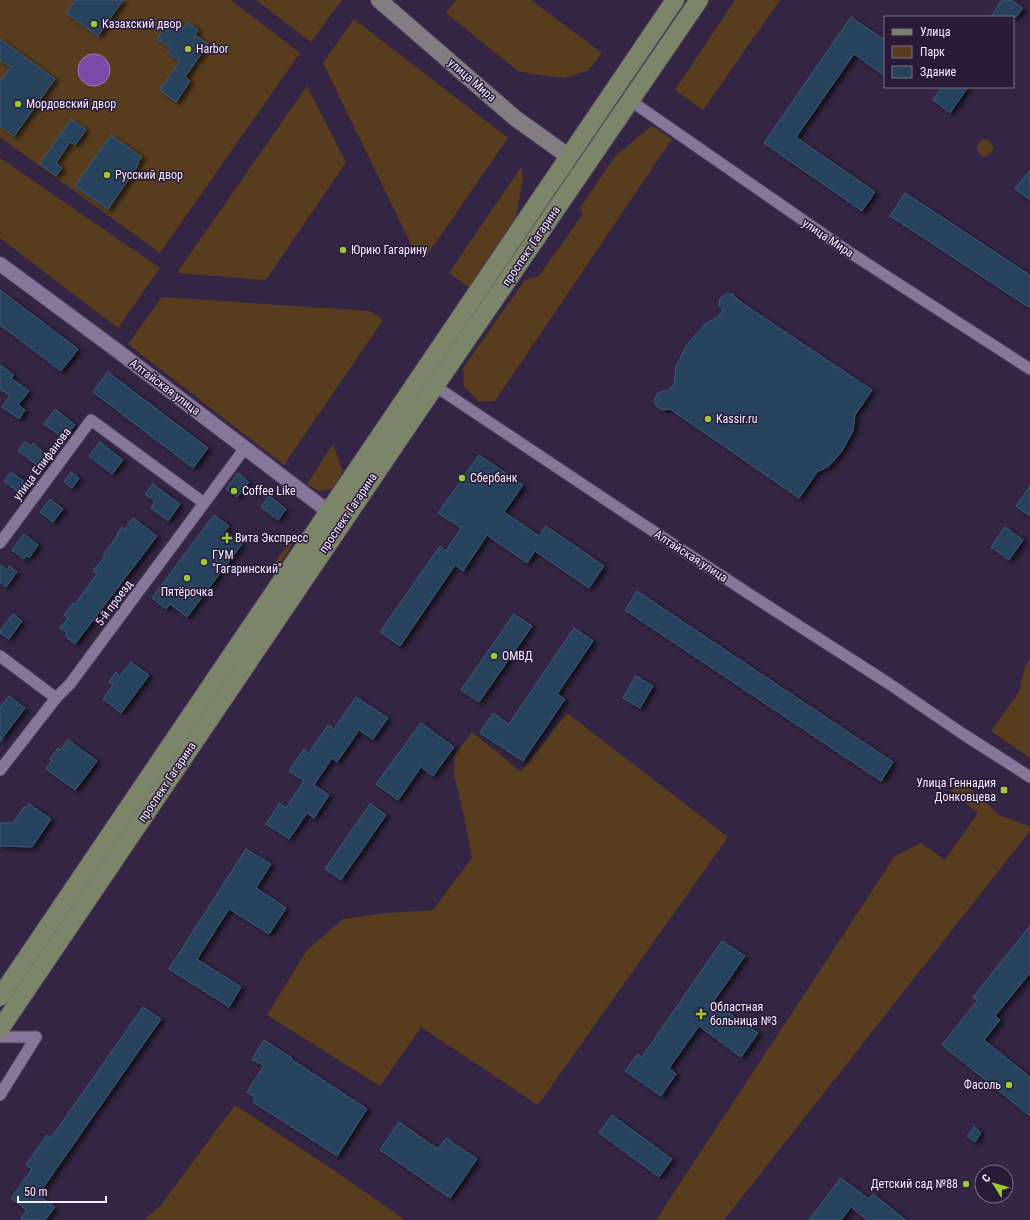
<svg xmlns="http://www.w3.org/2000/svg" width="1030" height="1220" font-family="'Roboto Condensed',sans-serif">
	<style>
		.green { fill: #583c1e }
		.water { fill: #7b4aa9; stroke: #9f7ac3 }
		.building { fill: #26435c; stroke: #3d5b76; filter: url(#shadow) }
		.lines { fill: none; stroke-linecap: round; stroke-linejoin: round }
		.minor-casing { stroke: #4f425c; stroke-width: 13 }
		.tertiary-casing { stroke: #4f425c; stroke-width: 16 }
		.secondary-casing { stroke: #4f425c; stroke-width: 18 }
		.primary-casing { stroke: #4f425c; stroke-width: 20 }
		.minor { stroke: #86769a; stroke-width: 11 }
		.tertiary { stroke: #86769a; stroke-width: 14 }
		.secondary { stroke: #817d82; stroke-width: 16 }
		.primary { stroke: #7c846a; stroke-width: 18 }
		.poi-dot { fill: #9cca32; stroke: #291b38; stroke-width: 1.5 }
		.labels { text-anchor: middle; stroke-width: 3; stroke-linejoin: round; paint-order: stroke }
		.poi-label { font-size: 12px; fill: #f4ebff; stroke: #291b38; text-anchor: start }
		.street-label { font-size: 12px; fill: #f4ebff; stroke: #291b38 }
	</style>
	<defs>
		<filter id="shadow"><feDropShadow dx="4" dy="2.5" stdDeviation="2" flood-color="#0009"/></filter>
	</defs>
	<rect width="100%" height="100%" fill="#332543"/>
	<g class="green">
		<polygon points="0,0 231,0 300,53 160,253 0,137"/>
		<polygon points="256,0 342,0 311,42"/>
		<polygon points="456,0 531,0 602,53 589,70 565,78 537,75 518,71 446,13"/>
		<polygon points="735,0 780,0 703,110 675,90"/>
		<polygon points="354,19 508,138 425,258 411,244 323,63"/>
		<polygon points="307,86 346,162 266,280 178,273 180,268 171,264 181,267"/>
		<polygon points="652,126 672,139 495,401 479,402 464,387 463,368 525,280 539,276 583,214 580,208 616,155"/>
		<circle cx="985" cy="148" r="8"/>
		<polygon points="0,158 160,268 118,328 0,238"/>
		<polygon points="521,167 523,179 514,227 470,288 449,273"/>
		<polygon points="162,297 370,311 383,320 284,465 128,344"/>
		<polygon points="333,444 343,472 332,489 319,491 307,484"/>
		<polygon points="289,543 292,545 279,565 264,578"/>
		<polygon points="1030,659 1030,758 991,731 1019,692 1025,667"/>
		<polygon points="567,713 728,837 538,1105 421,1027 380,1086 267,1015 307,950 343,919 386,913 433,910 472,858 464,816 454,775 455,754 472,732 521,772"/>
		<polygon points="959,780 980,797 999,815 1030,826 1030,831 724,1220 656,1220 895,856 921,843 945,860 978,813 951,791"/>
		<polygon points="235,1105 338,1173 405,1220 144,1220 160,1206"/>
	</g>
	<circle class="water" cx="94" cy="70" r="16"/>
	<g class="building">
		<polygon points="75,0 123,0 98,36 66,13"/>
		<polygon points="1002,0 1011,0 1023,8 1016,17 991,17"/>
		<polygon points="851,17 885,40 885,76 854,54 796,137 875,192 862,211 764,143"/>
		<polygon points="172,18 184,27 188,22 198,30 195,35 208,44 185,77 190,81 176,102 160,90 180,61 167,53 171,48 157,39"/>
		<polygon points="0,39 55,79 14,136 0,126 0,82 11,67 0,60"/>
		<polygon points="942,87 968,87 950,113 933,100"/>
		<polygon points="71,119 86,130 75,145 70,142 56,163 62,168 56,176 40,164"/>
		<polygon points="111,135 142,157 137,163 139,164 108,209 75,186"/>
		<polygon points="1030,170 1030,200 1015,189"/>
		<polygon points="905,193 1030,275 1030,308 890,216"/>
		<polygon points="0,290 78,349 61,371 0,325"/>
		<polygon points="726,294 733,294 739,301 872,390 855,415 853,431 842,451 829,466 817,472 799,498 670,409 663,410 657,407 654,401 657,394 662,391 668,391 674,384 676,367 686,346 706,323 717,318 723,310 719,305 720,298"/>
		<polygon points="0,365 14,375 11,378 29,391 18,405 25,410 19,419 2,407 10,396 0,389"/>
		<polygon points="108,372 208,448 193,468 93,392"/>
		<polygon points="55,409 75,425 64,439 44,424"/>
		<polygon points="25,442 31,446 33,443 50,457 41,468 18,451"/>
		<polygon points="100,442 123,460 112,474 89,456"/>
		<polygon points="479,455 523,485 504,512 539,536 546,526 604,566 589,588 535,551 527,563 487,535 463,571 455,565 400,646 380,632 440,546 446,551 461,528 438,513"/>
		<polygon points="11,472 28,484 21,494 4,481"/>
		<polygon points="71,472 79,478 72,488 64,482"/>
		<polygon points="238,473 249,482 237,497 226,489"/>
		<polygon points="153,484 180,504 168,521 151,508 155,501 145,494"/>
		<polygon points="1030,486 1030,516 1016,506"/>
		<polygon points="269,496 286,509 278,520 261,507"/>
		<polygon points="50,499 63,509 53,522 40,512"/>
		<polygon points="214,515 229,526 225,531 242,544 187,617 170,604 166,609 152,598"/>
		<polygon points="133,518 157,536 75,644 65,636 67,633 60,628 68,618 64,615 73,603 75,604 97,574 93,571 105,556 103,555 118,535 117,534 122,527 125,529"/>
		<polygon points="1005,527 1023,540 1009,560 991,547"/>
		<polygon points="24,534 38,545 29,558 27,556 24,559 12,550"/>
		<polygon points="0,565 7,570 9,566 17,572 6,587 0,582"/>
		<polygon points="637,591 893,762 881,781 625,610"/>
		<polygon points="13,614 22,621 9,639 0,633 0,631"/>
		<polygon points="514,614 532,626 479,702 461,690"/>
		<polygon points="574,628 593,641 557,694 565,699 523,761 480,733 493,713 509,724"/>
		<polygon points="131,662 149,675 121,713 103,699 113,685 109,682 116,672 120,676"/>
		<polygon points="636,676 653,686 640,708 623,698"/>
		<polygon points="9,696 25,708 0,741 0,708"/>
		<polygon points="356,697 388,718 373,739 359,730 337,762 332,758 314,785 329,795 314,818 307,813 289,839 266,824 280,803 286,808 304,781 289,771 304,749 309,753 328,725 334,729"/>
		<polygon points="421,723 454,747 433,776 421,767 398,800 376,784"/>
		<polygon points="68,740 97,761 75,790 46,769 52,760 50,759 58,748 60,750"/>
		<polygon points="29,804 51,819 32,847 0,846 0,823 13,823 24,807 26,808"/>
		<polygon points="370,804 386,815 341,880 325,869"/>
		<polygon points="246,849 271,864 256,888 286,908 269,934 229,909 197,959 241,987 229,1007 169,969"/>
		<polygon points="1030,926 1030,973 995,1016 1000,1020 984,1040 1030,1077 1030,1116 942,1045 977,1001 973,997"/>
		<polygon points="722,941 745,956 713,1002 758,1033 741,1057 699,1026 669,1068 676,1074 661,1096 625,1071 638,1054 642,1057"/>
		<polygon points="143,1007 161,1019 38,1195 55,1207 45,1220 20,1220 27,1210 11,1198 32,1169 26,1165 47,1135 51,1138"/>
		<polygon points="264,1040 292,1058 291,1059 367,1109 337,1156 253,1102 255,1098 247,1092 264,1066 252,1059"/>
		<polygon points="612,1115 672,1159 659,1177 599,1133"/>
		<polygon points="399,1122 438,1149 446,1138 477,1159 450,1198 380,1150"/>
		<polygon points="974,1127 981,1133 975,1142 967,1136"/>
		<polygon points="841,1178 869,1199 873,1194 906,1220 867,1220 851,1207 841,1220 809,1220"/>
	</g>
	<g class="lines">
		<defs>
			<g id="minor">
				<polyline points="631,101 849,252 1030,369"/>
				<polyline points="435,386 627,514 757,599 888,683 963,734 1030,777"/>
				<polyline points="0,543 91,420 204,503"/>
				<polyline points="0,656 56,698"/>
				<polyline points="0,770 56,698 70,684 245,448"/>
				<polyline points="0,1037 36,1037"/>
				<polyline points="0,1095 36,1037"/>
			</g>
			<polyline id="tertiary" points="0,264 115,349 329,512"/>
			<polyline id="secondary" points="379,0 515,118 568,156"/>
			<g id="primary">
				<polyline points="0,997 675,0"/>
				<polyline points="0,1029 414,417 699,0"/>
			</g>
		</defs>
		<use href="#minor" class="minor-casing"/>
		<use href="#tertiary" class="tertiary-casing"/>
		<use href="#secondary" class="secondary-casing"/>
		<use href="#primary" class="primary-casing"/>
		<use href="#minor" class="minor"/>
		<use href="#tertiary" class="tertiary"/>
		<use href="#secondary" class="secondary"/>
		<use href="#primary" class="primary"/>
	</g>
	<g class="poi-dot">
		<circle cx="94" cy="24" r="4"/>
		<circle cx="188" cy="49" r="4"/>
		<circle cx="18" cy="104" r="4"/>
		<circle cx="107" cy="175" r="4"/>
		<circle cx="343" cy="250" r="4"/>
		<circle cx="708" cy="419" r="4"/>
		<circle cx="462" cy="478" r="4"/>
		<circle cx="234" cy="491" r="4"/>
		<path d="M225 532h4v4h4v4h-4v4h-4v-4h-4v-4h4z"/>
		<circle cx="204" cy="562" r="4"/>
		<circle cx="187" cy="578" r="4"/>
		<circle cx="494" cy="656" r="4"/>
		<rect x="1000" y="786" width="8" height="8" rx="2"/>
		<path d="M699 1008h4v4h4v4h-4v4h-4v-4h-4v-4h4z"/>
		<circle cx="1009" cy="1085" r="4"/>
		<circle cx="966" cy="1184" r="4"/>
	</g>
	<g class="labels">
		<g class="poi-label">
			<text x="102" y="28">Казахский двор</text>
			<text x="196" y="53">Harbor</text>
			<text x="26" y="108">Мордовский двор</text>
			<text x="115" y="179">Русский двор</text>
			<text x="351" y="254">Юрию Гагарину</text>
			<text x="716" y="423">Kassir.ru</text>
			<text x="470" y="482">Сбербанк</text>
			<text x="242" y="495">Coffee Like</text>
			<text x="235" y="542">Вита Экспресс</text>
			<text x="212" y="559">ГУМ<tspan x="212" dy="14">"Гагаринский"</tspan></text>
			<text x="187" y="596" text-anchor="middle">Пятёрочка</text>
			<text x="502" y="660">ОМВД</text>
			<text x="996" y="787" text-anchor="end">Улица Геннадия<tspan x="996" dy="14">Донковцева</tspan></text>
			<text x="710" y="1011">Областная<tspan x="710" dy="14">больница №3</tspan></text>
			<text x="1001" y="1089" text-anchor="end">Фасоль</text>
			<text x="958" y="1188" text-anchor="end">Детский сад №88</text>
		</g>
		<g class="street-label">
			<text transform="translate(472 80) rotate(41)" y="4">улица Мира</text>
			<text transform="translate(828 238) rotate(34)" y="4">улица Мира</text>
			<text transform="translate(531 246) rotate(-56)" y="4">проспект Гагарина</text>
			<text transform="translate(165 387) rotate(37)" y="4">Алтайская улица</text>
			<text transform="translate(42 464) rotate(-53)" y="4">улица Епифанова</text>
			<text transform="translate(348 513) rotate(-56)" y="4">проспект Гагарина</text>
			<text transform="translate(691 556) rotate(33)" y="4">Алтайская улица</text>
			<text transform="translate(114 603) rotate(-53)" y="4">5-й проезд</text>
			<text transform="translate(167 782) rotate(-56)" y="4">проспект Гагарина</text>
		</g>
	</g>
	<rect x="884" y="16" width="130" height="72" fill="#291b38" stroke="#7a6e88"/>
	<rect x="892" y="29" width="20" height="6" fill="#7c846a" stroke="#7a6e88"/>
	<text x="920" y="36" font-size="12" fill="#f4ebff">Улица</text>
	<rect x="892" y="46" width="20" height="12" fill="#583c1e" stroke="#7a6e88"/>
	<text x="920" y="56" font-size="12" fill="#f4ebff">Парк</text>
	<rect x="892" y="66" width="20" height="12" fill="#26435c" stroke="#7a6e88"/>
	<text x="920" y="76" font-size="12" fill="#f4ebff">Здание</text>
	<g transform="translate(994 1184) rotate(307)"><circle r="19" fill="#291b38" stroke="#7a6e88"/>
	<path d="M0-3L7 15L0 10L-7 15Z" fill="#9cca32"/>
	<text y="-6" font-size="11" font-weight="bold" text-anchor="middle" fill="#f4ebff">С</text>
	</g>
	<path d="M18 1196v6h88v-6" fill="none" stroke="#f4ebff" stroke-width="2"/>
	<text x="24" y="1196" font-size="12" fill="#f4ebff" stroke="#291b38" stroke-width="3" paint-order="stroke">50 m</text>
</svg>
